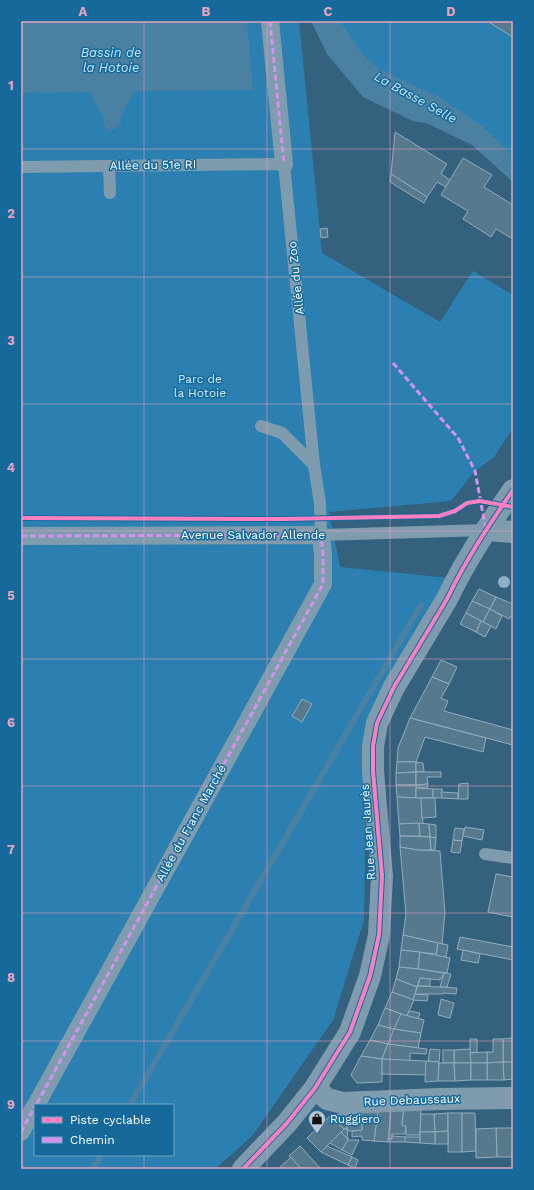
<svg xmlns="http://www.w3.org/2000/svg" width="534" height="1190" font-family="'Work Sans',sans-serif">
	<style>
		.green { fill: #2b80b1; fill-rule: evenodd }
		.water { fill: #4a81a2 }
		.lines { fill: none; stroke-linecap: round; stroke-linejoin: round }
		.stream { stroke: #4a81a2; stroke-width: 6 }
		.building { fill: #56798e; stroke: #93acbc }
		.service { stroke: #7f9cae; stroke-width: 12 }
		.pedestrian { stroke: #7f9cae; stroke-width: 18 }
		.minor { stroke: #7f9cae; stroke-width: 22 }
		.quiet { stroke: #d193ec; stroke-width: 3; stroke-dasharray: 6 3; stroke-linecap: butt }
		.cycleway-casing { stroke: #16699b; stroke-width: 6 }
		.cycleway { stroke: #ff80c0; stroke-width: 4 }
		.tree { fill: #8cafc3 }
		.grid { fill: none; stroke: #e7a3bd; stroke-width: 1; stroke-opacity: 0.55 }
		.labels { text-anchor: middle; stroke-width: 3; stroke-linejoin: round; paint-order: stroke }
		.street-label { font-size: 12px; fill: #fff; stroke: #16699b }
		.park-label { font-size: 12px; fill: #d4eefd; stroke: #16699b }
		.poi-label { font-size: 12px; fill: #fff; stroke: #16699b; text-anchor: start }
		.water-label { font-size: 13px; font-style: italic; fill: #c4e6fa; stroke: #16699b }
		.neatline { fill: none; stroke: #e7a3bd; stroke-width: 1.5 }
		.grid-label { font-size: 13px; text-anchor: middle; font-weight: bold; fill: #e7a3bd }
	</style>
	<rect width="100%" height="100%" fill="#34617d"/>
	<g class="green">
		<path d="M21 21H299L322 253 440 322 473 271 513 295V428L494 457 475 471 451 501 329 512 340 567 449 578 367 734 364 920 333 1020 253 1135 215 1169H21ZM35 1105H173V1155H35Z"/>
		<polygon points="335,21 513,21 513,160 358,56"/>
	</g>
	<g class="water">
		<path d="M21 21H247L253 90 134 91 120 118 121 121C120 128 114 130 108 130L104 125V119L90 92 21 93Z"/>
		<polygon points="311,21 340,21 361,52 371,63 384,71 425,91 440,97 482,126 513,156 513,182 472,145 426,123 413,121 363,97 327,54"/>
	</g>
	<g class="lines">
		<g class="stream">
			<polyline points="130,1105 421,605"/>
			<polyline points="93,1169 101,1155"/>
		</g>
	</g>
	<g class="building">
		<polygon points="487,21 513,21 513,37"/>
		<polygon points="395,132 447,164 441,174 450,180 446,187 437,182 427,197 391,174"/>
		<polygon points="463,158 492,175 484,187 513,205 513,239 496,229 491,237 463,219 468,211 441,195"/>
		<polygon points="391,174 427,197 424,203 390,182"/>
		<polygon points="327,228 328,237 321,238 320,229"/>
		<polygon points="479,589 496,597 490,609 472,601"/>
		<polygon points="496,597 513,604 513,617 511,616 509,619 490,609"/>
		<polygon points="472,601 490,609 483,622 466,613"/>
		<polygon points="490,609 502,616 496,629 483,622"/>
		<polygon points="466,613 481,621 476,632 460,624"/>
		<polygon points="481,621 491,626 485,637 476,632"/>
		<polygon points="441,660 457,667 449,684 432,677"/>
		<polygon points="432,677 449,684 441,698 448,701 444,711 513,730 513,745 410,718"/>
		<polygon points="302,699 312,704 302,722 292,716"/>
		<polygon points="410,718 486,738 483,752 425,737 416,762 397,762 398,748"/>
		<polygon points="397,762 416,762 416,772 396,773"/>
		<polygon points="416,762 423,763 424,772 416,772"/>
		<polygon points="416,772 416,785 396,785 396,773"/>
		<polygon points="416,772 441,772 441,777 427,777 428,784 416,785"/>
		<polygon points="468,783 468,799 458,799 459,784"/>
		<polygon points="428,784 427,788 416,788 416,785"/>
		<polygon points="396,785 416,785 416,798 397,797"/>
		<polygon points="416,788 433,789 433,798 416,798"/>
		<rect x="433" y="789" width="9" height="9"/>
		<polygon points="441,792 458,793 458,799 442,798"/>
		<polygon points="397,797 421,798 423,824 399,824"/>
		<polygon points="421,798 435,798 436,817 422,818"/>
		<polygon points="419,823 420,836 400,836 399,824"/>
		<polygon points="419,823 429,824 430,837 420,836"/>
		<polygon points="429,824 436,825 436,838 430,837"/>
		<polygon points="465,827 484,830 482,840 463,836"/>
		<polygon points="455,828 464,829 462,841 453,840"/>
		<polygon points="400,836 430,837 431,850 418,850 400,847"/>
		<polygon points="430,837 436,838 435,850 431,850"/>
		<polygon points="453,840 462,841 460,853 451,852"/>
		<polygon points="400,847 418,850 440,851 445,913 442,944 403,935 406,914"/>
		<polygon points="496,874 513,877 513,917 488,912"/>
		<polygon points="403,935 438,943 436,954 401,950"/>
		<polygon points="460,937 513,947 513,960 457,949"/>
		<polygon points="438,943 448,945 446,957 436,956"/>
		<polygon points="401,950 420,952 418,969 399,967"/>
		<polygon points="463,950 480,954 478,963 461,960"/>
		<polygon points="420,952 450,958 447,973 418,969"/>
		<polygon points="399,967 418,969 444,973 442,978 440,978 440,980 420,978 417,987 396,979"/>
		<polygon points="444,973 451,974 447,987 440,987"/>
		<polygon points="420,978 430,979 430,986 418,986"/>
		<polygon points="396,979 417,987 413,1000 392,992"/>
		<polygon points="418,986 440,987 457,988 456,994 443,993 443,994 415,994"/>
		<polygon points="392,992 414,1000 407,1016 385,1008"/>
		<polygon points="415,994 428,995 427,1001 413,1000"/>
		<polygon points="441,999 454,1003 450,1018 438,1015"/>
		<polygon points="385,1008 401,1014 394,1029 378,1025"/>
		<polygon points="409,1011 420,1013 418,1019 407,1016"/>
		<polygon points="401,1014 424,1020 421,1033 394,1029"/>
		<polygon points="378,1025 394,1029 388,1044 370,1040"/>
		<polygon points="394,1029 421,1033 418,1048 388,1044"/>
		<polygon points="513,1038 513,1062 503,1062 503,1039"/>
		<polygon points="470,1039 477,1039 477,1052 470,1053"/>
		<polygon points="493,1039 503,1039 503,1062 487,1063 487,1052 493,1052"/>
		<polygon points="370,1040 388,1044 382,1059 361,1056"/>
		<polygon points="388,1044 427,1049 426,1054 410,1053 410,1061 382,1059"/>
		<polygon points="430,1049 440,1050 439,1062 428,1061"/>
		<polygon points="470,1049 471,1063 454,1063 454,1050"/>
		<rect x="443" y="1050" width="11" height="13"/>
		<polygon points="487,1052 487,1063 471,1063 470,1053"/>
		<polygon points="361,1056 382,1059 382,1082 357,1083 351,1075"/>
		<polygon points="382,1059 426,1061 426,1075 382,1074"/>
		<polygon points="426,1061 439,1062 438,1081 425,1082"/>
		<polygon points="503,1062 513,1062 513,1079 504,1080"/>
		<polygon points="503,1062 504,1080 487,1080 487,1063"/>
		<polygon points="439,1063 454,1063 455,1081 438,1081"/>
		<polygon points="454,1063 471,1063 471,1080 455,1081"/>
		<rect x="471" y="1063" width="16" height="17"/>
		<polygon points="404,1108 402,1125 406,1126 405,1134 392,1134 392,1139 388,1139 391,1109"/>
		<polygon points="404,1108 421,1109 420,1135 406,1135 406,1126 402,1125"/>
		<polygon points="391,1109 388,1142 374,1141 378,1111"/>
		<polygon points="378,1111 374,1141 362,1140 362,1136 352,1137 352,1131 362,1130 361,1112"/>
		<polygon points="361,1112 362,1130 348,1131 346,1114"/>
		<polygon points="448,1113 448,1131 435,1132 434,1114"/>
		<rect x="448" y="1113" width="14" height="39"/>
		<polygon points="462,1113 475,1113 476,1151 462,1152"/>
		<polygon points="346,1114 347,1129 344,1129 330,1115"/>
		<polygon points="421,1114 434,1114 435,1132 420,1132"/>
		<polygon points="330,1116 344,1129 321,1152 307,1138"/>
		<polygon points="496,1128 513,1128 513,1157 497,1157"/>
		<polygon points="496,1128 497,1157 476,1158 476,1129"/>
		<polygon points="344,1129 347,1129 348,1140 341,1132"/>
		<polygon points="448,1131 448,1144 435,1144 435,1132"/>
		<polygon points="341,1132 348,1140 342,1150 330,1143"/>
		<polygon points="420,1132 435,1132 435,1144 420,1143"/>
		<polygon points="392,1136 406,1137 405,1142 388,1142 388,1139 392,1139"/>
		<polygon points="405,1137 420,1137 420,1143 405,1142"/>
		<polygon points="348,1140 359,1140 352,1155 342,1150"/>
		<polygon points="300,1146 321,1169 301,1169 289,1156"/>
		<polygon points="327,1146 352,1157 348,1165 321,1152"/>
		<polygon points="291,1157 301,1169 278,1169"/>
		<polygon points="352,1157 358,1160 355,1168 348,1165"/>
	</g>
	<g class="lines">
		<g class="service">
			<polyline points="109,166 110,193"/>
			<polyline points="21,167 284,164 314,465 320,503 321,535 486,530"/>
			<polyline points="261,426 282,433 314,465"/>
			<polyline points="485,854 513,858"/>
		</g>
		<g class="pedestrian">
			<polyline points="270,21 284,164"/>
			<polyline points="21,536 321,535 323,555 323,584 36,1105"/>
			<polyline points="21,1132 35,1106"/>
		</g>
		<g class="minor">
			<polyline points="486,530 513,532"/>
			<polyline points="315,1088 327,1099 343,1103 439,1099 513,1098"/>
			<path d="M243 1169 287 1123 315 1088 350 1032 370 976 379 935 382 876 373 771V746L377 723 394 687 447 599C465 561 489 525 513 490"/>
		</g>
		<g class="quiet">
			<polyline points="270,21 284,164"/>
			<polyline points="393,363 458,438 475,471 486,530"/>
			<polyline points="21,536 321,535 323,555 323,584 36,1105"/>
			<polyline points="21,1132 35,1106"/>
		</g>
		<defs>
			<g id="cycleway">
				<polyline points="21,518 283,519 439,516 455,511 467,503 480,501 513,507"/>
				<path d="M243 1169 287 1123 315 1088 350 1032 370 976 379 935 382 876 373 771V746L377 723 394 687 447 599C465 561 489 525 513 490"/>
			</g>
		</defs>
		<use href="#cycleway" class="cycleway-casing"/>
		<use href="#cycleway" class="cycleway"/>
	</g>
	<circle class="tree" cx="504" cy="582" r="6"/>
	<path class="grid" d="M144 21V1105M267 21V1169M390 21V1169M21 149H513M21 277H513M21 404H513M21 531H513M21 659H513M21 786H513M21 913H513M21 1041H513M144 1155V1169"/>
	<defs>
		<symbol id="shop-pin" viewBox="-11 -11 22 30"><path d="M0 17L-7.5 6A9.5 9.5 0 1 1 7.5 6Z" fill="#b8c8d2" stroke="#16699b"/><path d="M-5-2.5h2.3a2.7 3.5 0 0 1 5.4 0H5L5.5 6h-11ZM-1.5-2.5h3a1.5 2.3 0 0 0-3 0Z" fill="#111"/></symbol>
	</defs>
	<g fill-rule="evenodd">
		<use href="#shop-pin" x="307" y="1109" width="20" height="27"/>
	</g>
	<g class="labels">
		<g class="street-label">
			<text transform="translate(153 165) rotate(-1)" y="4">Allée du 51e RI</text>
			<text transform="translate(296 278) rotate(-96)" y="4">Allée du Zoo</text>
			<text x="253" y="539">Avenue Salvador Allende</text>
			<text transform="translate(191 823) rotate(-61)" y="4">Allée du Franc Marché</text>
			<text transform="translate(368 832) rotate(-94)" y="4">Rue Jean Jaurès</text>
			<text transform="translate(412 1100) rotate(-2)" y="4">Rue Debaussaux</text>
		</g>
		<g class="park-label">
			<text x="200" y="383">Parc de<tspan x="200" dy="14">la Hotoie</tspan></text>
		</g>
		<g class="poi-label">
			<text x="330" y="1123">Ruggiero</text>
		</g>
		<g class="water-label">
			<text x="111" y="57">Bassin de<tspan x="111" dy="15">la Hotoie</tspan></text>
			<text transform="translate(416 97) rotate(29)" y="5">La Basse Selle</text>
		</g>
	</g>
	<rect width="534" height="1190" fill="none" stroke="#16699b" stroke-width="44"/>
	<rect x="34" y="1104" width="140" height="52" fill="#16699b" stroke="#73a5c3"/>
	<rect x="42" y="1117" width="20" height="6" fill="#ff80c0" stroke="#73a5c3"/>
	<text x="70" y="1124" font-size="12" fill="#ffffff">Piste cyclable</text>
	<rect x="42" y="1137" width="20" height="6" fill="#d193ec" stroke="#73a5c3"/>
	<text x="70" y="1144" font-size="12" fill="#ffffff">Chemin</text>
	<rect x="22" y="22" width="490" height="1146" class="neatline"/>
	<g class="grid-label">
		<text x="83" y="16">A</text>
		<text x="206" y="16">B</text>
		<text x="328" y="16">C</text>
		<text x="451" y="16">D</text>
		<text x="11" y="90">1</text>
		<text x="11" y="218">2</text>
		<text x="11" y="345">3</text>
		<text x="11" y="472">4</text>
		<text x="11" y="600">5</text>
		<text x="11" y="727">6</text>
		<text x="11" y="854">7</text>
		<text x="11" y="982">8</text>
		<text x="11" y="1109">9</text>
	</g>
</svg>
